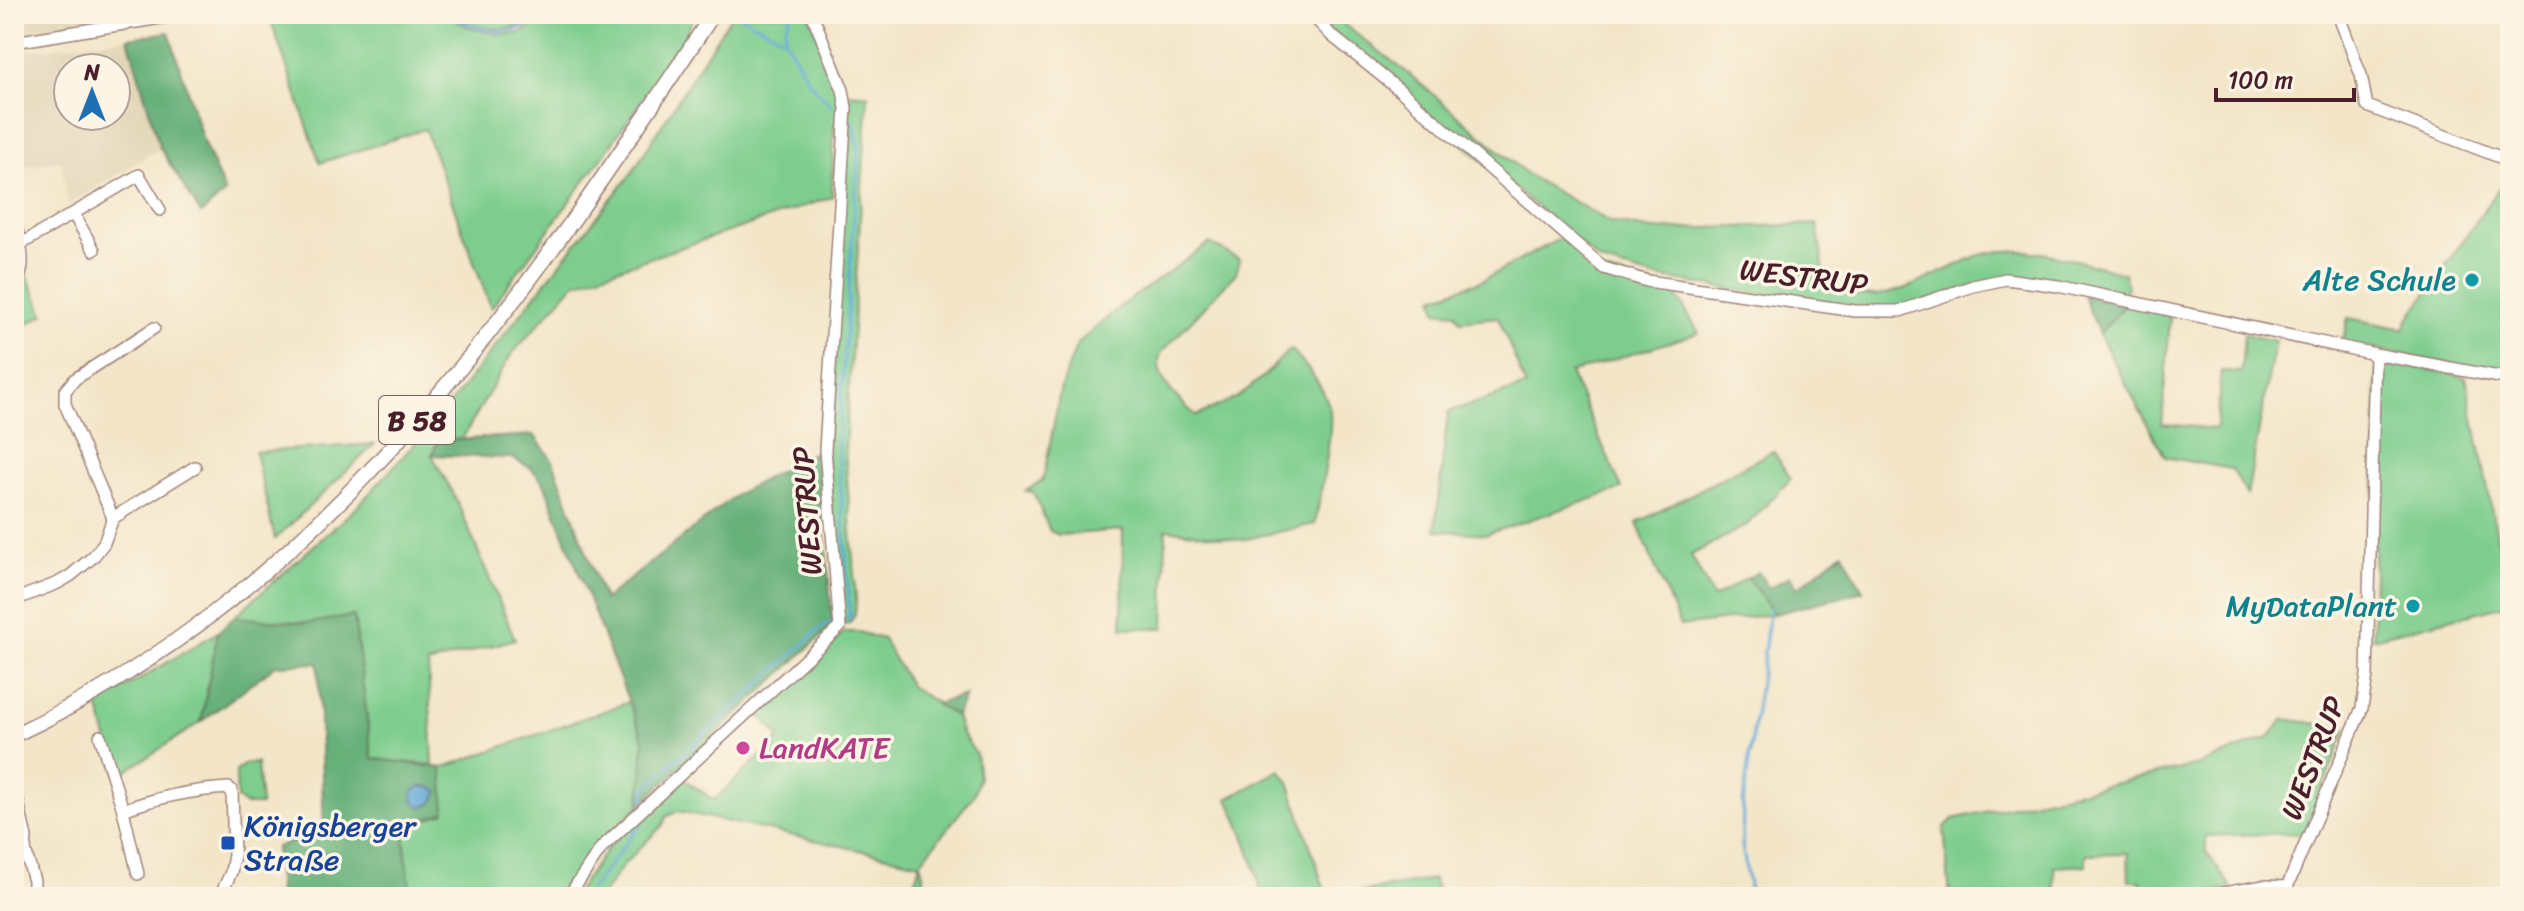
<svg xmlns="http://www.w3.org/2000/svg" width="2524" height="911" font-family="Sriracha,sans-serif">
	<style>
		.built { fill: #e2d6b7; fill-rule: evenodd }
		.green { fill: #7ecd8e; stroke: #64765c; stroke-width: 2 }
		.forest { fill: #66b079; stroke: #586852; stroke-width: 2 }
		.water { fill: #61a8d8; stroke: #566482; stroke-width: 2 }
		.lines { fill: none; stroke-linecap: round; stroke-linejoin: round }
		.stream { stroke: #61a8d8; stroke-width: 3 }
		.minor-casing { stroke: #9e827a; stroke-width: 14 }
		.major-casing { stroke: #9e827a; stroke-width: 17 }
		.minor { stroke: #fff; stroke-width: 11 }
		.major { stroke: #fff; stroke-width: 14 }
		.culture-dot { fill: #0f9aa8; stroke: #fcf5e5; stroke-width: 3 }
		.hotel-dot { fill: #d1479c; stroke: #fcf5e5; stroke-width: 3 }
		.transit-dot { fill: #1a4fb4; stroke: #fcf5e5; stroke-width: 3 }
		.labels { text-anchor: middle; stroke-width: 7; stroke-linejoin: round; paint-order: stroke }
		.shield { fill: #fcf5e5; stroke: #7f5f63; stroke-width: 2 }
		.shield-label { font-size: 28px; font-weight: bold; fill: #4a1f2b }
		.street-label { font-size: 30px; fill: #4a1f2b; stroke: #fcf5e5 }
		.culture-label { font-size: 30px; fill: #0d838f; stroke: #fcf5e5; text-anchor: end }
		.hotel-label { font-size: 30px; fill: #b23c85; stroke: #fcf5e5; text-anchor: start }
		.transit-label { font-size: 30px; fill: #164399; stroke: #fcf5e5; text-anchor: start }
	</style>
	<rect width="100%" height="100%" fill="#fcf5e5"/>
	<filter id="ink" filterUnits="userSpaceOnUse"><feTurbulence type="fractalNoise" baseFrequency=".0125" numOctaves="2"/><feDisplacementMap in="SourceGraphic" scale="16" xChannelSelector="R" yChannelSelector="G"/><feConvolveMatrix kernelMatrix="1 2 1 2 8 2 1 2 1" color-interpolation-filters="sRGB"/></filter>
	<filter id="wash" filterUnits="userSpaceOnUse"><feTurbulence type="fractalNoise" baseFrequency=".006" numOctaves="4" result="noise"/><feDisplacementMap in="SourceGraphic" scale="32" xChannelSelector="R" yChannelSelector="G"/><feGaussianBlur stdDeviation="1.8" result="paint"/><feColorMatrix in="noise" values="0 0 0 0 0 0 0 0 0 0 0 0 0 0 0 0 0 1.4 0 .05"/><feComposite in="paint" operator="in"/></filter>
	<g filter="url(#wash)">
		<rect width="100%" height="100%" fill="#f3e5c8"/>
		<g class="built">
			<polygon points="14,14 137,14 14,35"/>
			<path d="M128 38 160 148 68 205 61 161 15 168 14 52ZM68 68H116V116H68Z"/>
		</g>
		<g class="green">
			<polygon points="292,14 443,14 471,28 497,34 519,33 560,14 695,14 682,42 603,156 491,308 425,129 320,163 270,18"/>
			<path d="M450 14H550C511 32 490 36 450 14Z"/>
			<polygon points="732,14 809,14 839,87 841,109 834,127 832,197 575,283 511,355 462,439 438,441 432,455 456,499 515,639 428,664 433,765 372,759 354,617 308,623 234,617 356,508 442,414 633,171"/>
			<path d="M1315 14H1345L1342 23 1409 74 1529 176 1610 222 1652 230 1817 224 1826 287C1882 307 1906 288 1955 266 1964 262 1974 256 1984 254 2029 243 2081 262 2124 273L2128 287 2120 296 2005 277 1899 309H1856L1649 276 1601 262 1334 34Z"/>
			<polygon points="847,93 868,95 845,450 856,601 855,614 850,623 842,624 826,449"/>
			<polygon points="2510,173 2510,376 2342,343 2348,318 2404,329 2408,320"/>
			<polygon points="1561,238 1596,270 1673,289 1699,333 1570,373 1622,489 1487,534 1435,530 1448,412 1526,386 1498,317 1460,321 1456,313 1437,311 1434,297 1481,281"/>
			<path d="M1210 243 1240 260 1236 273 1161 353C1151 378 1180 400 1196 416L1238 397 1265 375 1290 349C1305 364 1322 385 1329 406 1335 427 1319 500 1315 524L1241 540 1166 529 1164 628H1122L1123 530 1059 535 1050 531 1033 492 1026 491 1043 480 1061 387 1077 344 1122 305Z"/>
			<polygon points="27,276 44,314 14,332 14,280"/>
			<polygon points="2125,305 2170,316 2162,424 2216,429 2221,371 2241,372 2244,334 2275,341 2247,495 2232,469 2165,457 2099,334"/>
			<polygon points="2377,360 2466,377 2510,604 2373,638"/>
			<polygon points="375,444 275,539 255,452"/>
			<polygon points="1773,451 1791,479 1747,525 1691,555 1713,598 1748,578 1774,614 1680,626 1637,523"/>
			<polygon points="218,632 201,722 117,777 98,704"/>
			<polygon points="844,632 859,632 883,639 910,686 956,716 961,732 976,754 979,778 974,795 920,863 929,897 911,897 920,863 678,811 666,817 663,825 624,864 601,897 573,897 607,849 646,810 684,779 714,800 780,738 758,713"/>
			<polygon points="629,702 644,741 640,805 600,844 562,897 411,897 403,828 445,812 442,768"/>
			<polygon points="2284,719 2347,728 2304,833 2206,836 2206,852 2232,888 2187,897 2141,897 2141,881 2129,881 2128,853 2086,854 2086,865 2054,867 2055,897 1950,897 1944,828 1953,819 2198,765 2268,738"/>
			<polygon points="257,763 261,805 245,805 237,799 236,771 245,764"/>
			<path d="M1280 770 1289 782 1327 897H1262C1256 862 1243 831 1228 799Z"/>
			<polygon points="1434,879 1439,897 1329,897"/>
		</g>
		<g class="forest">
			<polygon points="169,32 204,144 225,193 201,214 160,148 128,38"/>
			<polygon points="2083,295 2125,305 2099,334"/>
			<polygon points="534,435 553,461 604,600 737,494 817,451 833,625 640,805 644,741 544,483 531,468 512,458 432,455 438,441"/>
			<polygon points="1843,552 1863,591 1774,614 1748,578 1758,572 1769,588 1790,576 1797,588"/>
			<polygon points="354,616 372,758 442,768 445,812 403,828 411,897 279,897 276,847 324,832 318,663 276,665 201,722 218,632 234,617 308,623"/>
			<polygon points="965,695 956,716 935,704"/>
		</g>
		<polygon class="water" points="419,787 430,787 439,791 432,804 422,807 414,802 412,792"/>
		<g class="lines">
			<g class="stream">
				<path d="M447 14C496 38 507 36 555 14"/>
				<polyline points="736,14 785,39 810,83 831,105"/>
				<polyline points="785,39 785,28 791,14"/>
				<polyline points="844,619 850,617 838,447 859,144 852,122"/>
				<polyline points="644,803 645,789 824,625 835,622"/>
				<polyline points="585,897 643,821 643,813"/>
				<polyline points="1751,897 1742,845 1743,804 1770,609"/>
			</g>
		</g>
	</g>
	<g filter="url(#ink)">
		<g class="lines">
			<defs>
				<g id="minor">
					<polyline points="1311,14 1331,35 1403,93 1604,268 1647,281 1855,311 1900,311 1973,286 2006,279 2058,286 2375,354 2510,379"/>
					<polyline points="2338,14 2361,75 2367,106 2510,161"/>
					<polyline points="14,42 185,14"/>
					<polyline points="74,215 94,250"/>
					<path d="M14 217C17 235 27 259 19 277L14 278"/>
					<polyline points="21,244 139,175 160,210"/>
					<polyline points="113,518 65,404 65,391 75,379 154,328"/>
					<polyline points="14,600 58,583 70,576 93,557 104,543 113,518 195,467"/>
					<path d="M100 736 123 810C158 797 192 790 229 788L232 791 234 855 231 872 220 897"/>
					<polyline points="14,784 26,838 25,850 34,881 34,897"/>
					<polyline points="123,810 138,874"/>
					<polyline points="14,833 25,850"/>
					<polyline points="568,897 602,847 840,627 825,450 846,108 843,90 812,14"/>
					<polyline points="2201,897 2264,886 2287,887"/>
					<polyline points="2283,897 2362,708 2367,675 2375,354"/>
				</g>
				<path id="major" d="M14 735C330 588 527 295 713 14"/>
			</defs>
			<use href="#minor" class="minor-casing"/>
			<use href="#major" class="major-casing"/>
			<use href="#minor" class="minor"/>
			<use href="#major" class="major"/>
		</g>
	</g>
	<g class="culture-dot">
		<circle cx="2472" cy="280" r="8"/>
		<circle cx="2413" cy="606" r="8"/>
	</g>
	<circle class="hotel-dot" cx="743" cy="748" r="8"/>
	<rect class="transit-dot" x="220" y="835" width="16" height="16" rx="4"/>
	<g class="labels">
		<rect class="shield" x="379" y="396" width="76" height="48" rx="6"/>
		<g class="shield-label">
			<text x="417" y="430">B 58</text>
		</g>
		<g class="street-label">
			<text transform="translate(1804 277) rotate(7)" y="10">WESTRUP</text>
			<text transform="translate(807 511) rotate(-94)" y="10">WESTRUP</text>
			<text transform="translate(2313 758) rotate(-69)" y="10">WESTRUP</text>
		</g>
		<g class="culture-label">
			<text x="2456" y="290">Alte Schule</text>
			<text x="2397" y="616">MyDataPlant</text>
		</g>
		<g class="hotel-label">
			<text x="759" y="758">LandKATE</text>
		</g>
		<g class="transit-label">
			<text x="244" y="836">Königsberger<tspan x="244" dy="34">Straße</tspan></text>
		</g>
	</g>
	<rect width="2524" height="911" fill="none" stroke="#fcf5e5" stroke-width="48"/>
	<g transform="translate(92 92)"><circle r="38" fill="#fcf5e5" stroke="#b59f9b" stroke-width="2"/>
	<path d="M0-6L14 30L0 20L-14 30Z" fill="#1f6fb2"/>
	<text y="-12" font-size="22" font-weight="bold" text-anchor="middle" fill="#4a1f2b">N</text>
	</g>
	<path d="M2216 88v12h138v-12" fill="none" stroke="#4a1f2b" stroke-width="4"/>
	<text x="2228" y="88" font-size="24" fill="#4a1f2b" stroke="#fcf5e5" stroke-width="6" paint-order="stroke">100 m</text>
</svg>
